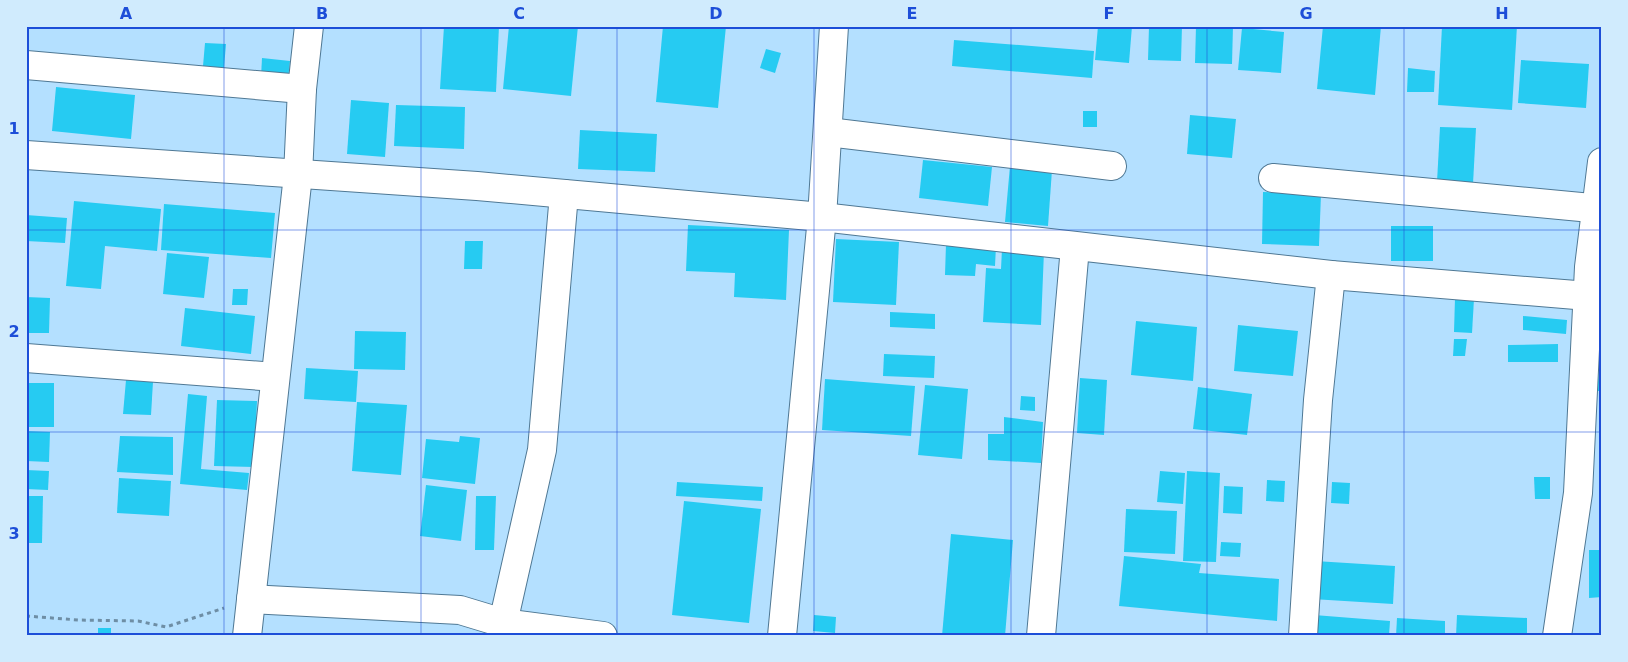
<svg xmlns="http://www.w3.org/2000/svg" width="1628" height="662" font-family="'DejaVu Sans',sans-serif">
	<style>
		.building { fill: #26cbf2 }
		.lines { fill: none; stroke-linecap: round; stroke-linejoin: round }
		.minor-casing { stroke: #4f7894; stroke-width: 30 }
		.path { stroke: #6e8ea5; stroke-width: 3; stroke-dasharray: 4 4; stroke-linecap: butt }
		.minor { stroke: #fff; stroke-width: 28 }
		.grid { fill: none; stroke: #1d4ed8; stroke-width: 1; stroke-opacity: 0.55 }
		.neatline { fill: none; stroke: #1d4ed8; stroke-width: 2 }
		.grid-label { font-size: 16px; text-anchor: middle; font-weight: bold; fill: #1d4ed8 }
	</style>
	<rect width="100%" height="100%" fill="#b4e0ff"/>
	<g class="building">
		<polygon points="444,26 499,26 496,92 440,89"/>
		<polygon points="509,26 578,26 571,96 503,89"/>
		<polygon points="663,26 726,26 718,108 656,102"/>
		<polygon points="1098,26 1132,26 1129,63 1095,60"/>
		<polygon points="1149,26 1182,26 1181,61 1148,60"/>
		<polygon points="1196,26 1233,26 1232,64 1195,63"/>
		<polygon points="1323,26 1381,26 1375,95 1317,89"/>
		<polygon points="1442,26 1517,26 1512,110 1438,105"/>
		<polygon points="1242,28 1284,32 1281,73 1238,70"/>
		<polygon points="954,40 1094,51 1092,78 952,66"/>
		<polygon points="205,43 226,44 224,68 203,66"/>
		<polygon points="766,49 781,53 775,73 760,68"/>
		<polygon points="262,58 290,61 288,80 261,77"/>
		<polygon points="1521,60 1589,64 1586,108 1518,103"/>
		<polygon points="1408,68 1435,71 1434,92 1407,92"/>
		<polygon points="56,87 135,95 131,139 52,131"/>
		<polygon points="351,100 389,103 385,157 347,154"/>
		<polygon points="396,105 465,107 464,149 394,146"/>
		<rect x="1083" y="111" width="14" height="16"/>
		<polygon points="1190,115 1236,119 1232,158 1187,154"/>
		<polygon points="1440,127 1476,128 1473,184 1437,182"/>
		<polygon points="580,130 657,134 655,172 578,169"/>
		<polygon points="923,160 992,167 988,206 919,198"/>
		<polygon points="1010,166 1052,170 1048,226 1005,222"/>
		<polygon points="1263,192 1321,194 1319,246 1262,244"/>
		<polygon points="74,201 161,209 157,251 105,246 101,289 66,286"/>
		<polygon points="164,204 275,213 271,258 161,250"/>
		<polygon points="26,215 67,218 65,243 26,241"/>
		<polygon points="688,225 789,230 786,300 734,297 735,273 686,271"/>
		<rect x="1391" y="226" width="42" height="35"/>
		<polygon points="836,239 899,242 896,305 833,302"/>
		<polygon points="465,241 483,241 482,269 464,269"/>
		<polygon points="946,244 996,246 995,266 976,264 975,276 945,275"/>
		<polygon points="1002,249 1044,251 1041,325 983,322 986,268 1001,269"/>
		<polygon points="167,253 209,257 204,298 163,294"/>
		<polygon points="233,289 248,289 247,305 232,305"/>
		<polygon points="26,297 50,298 49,333 26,333"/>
		<polygon points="1455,298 1474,299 1472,333 1454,332"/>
		<polygon points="185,308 255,316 251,354 181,346"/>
		<polygon points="890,312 935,314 935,329 890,327"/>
		<polygon points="1523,316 1567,320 1566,334 1523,330"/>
		<polygon points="1136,321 1197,327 1193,381 1131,375"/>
		<polygon points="1238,325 1298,331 1293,376 1234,371"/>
		<polygon points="355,331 406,332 405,370 354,369"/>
		<polygon points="1454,339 1467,339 1465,356 1453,356"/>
		<polygon points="1558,344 1558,362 1508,362 1508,345"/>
		<polygon points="884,354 935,356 934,378 883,376"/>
		<polygon points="1600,362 1602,362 1602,391 1597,391"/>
		<polygon points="306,368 358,371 356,402 304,399"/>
		<polygon points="1080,378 1107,380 1104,435 1077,433"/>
		<polygon points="825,379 915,386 911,436 822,430"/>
		<polygon points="126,380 153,382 151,415 123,414"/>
		<rect x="27" y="383" width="27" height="44"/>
		<polygon points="925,385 968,389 962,459 918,455"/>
		<polygon points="1198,387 1252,394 1247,435 1193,429"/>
		<polygon points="188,394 207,396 201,469 249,473 247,490 180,484"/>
		<polygon points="1021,396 1035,397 1035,411 1020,410"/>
		<polygon points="217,400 257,401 254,467 214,466"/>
		<polygon points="357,402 407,405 401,475 352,471"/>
		<polygon points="1004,417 1043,422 1041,463 988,460 988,434 1004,434"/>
		<polygon points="26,431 50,432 49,462 26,461"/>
		<polygon points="120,436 173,437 173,475 117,472"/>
		<polygon points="460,436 480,438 475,484 422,478 426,439 459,442"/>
		<polygon points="26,470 49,471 48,490 26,489"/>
		<polygon points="1160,471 1185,473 1183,504 1157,502"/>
		<polygon points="1187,471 1220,473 1216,562 1183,561"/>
		<polygon points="1534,477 1550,477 1550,499 1535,499"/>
		<polygon points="119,478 171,481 169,516 117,513"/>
		<polygon points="1267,480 1285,481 1284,502 1266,501"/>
		<polygon points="677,482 763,487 762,501 676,496"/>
		<polygon points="1332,482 1350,483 1349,504 1331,503"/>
		<polygon points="426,485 467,490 461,541 420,536"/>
		<polygon points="1224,486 1243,487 1242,514 1223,513"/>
		<polygon points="26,496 43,496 42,543 26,543"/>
		<polygon points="476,496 496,496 494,550 475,550"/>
		<polygon points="684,501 761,509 749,623 672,615"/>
		<polygon points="1126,509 1177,511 1175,554 1124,552"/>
		<polygon points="951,534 1013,540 1005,636 942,636"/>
		<polygon points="1221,542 1241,543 1240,557 1220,556"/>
		<polygon points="1589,550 1602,550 1602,597 1589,598"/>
		<polygon points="1124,556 1201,564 1199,573 1279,579 1277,621 1119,606"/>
		<polygon points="1315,561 1395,566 1393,604 1312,599"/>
		<polygon points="814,615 836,617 835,633 813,631"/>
		<polygon points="1314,615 1390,621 1389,636 1313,636"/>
		<polygon points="1457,615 1527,618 1527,636 1456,636"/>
		<polygon points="1397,618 1445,621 1445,636 1396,636"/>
		<rect x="98" y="628" width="13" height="8"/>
	</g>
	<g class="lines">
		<defs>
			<g id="minor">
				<polyline points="26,65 302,89"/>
				<polyline points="828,132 1112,166"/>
				<polyline points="26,155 477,186 665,203 822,217 1331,275 1588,296"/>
				<polyline points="1273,178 1602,209"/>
				<polyline points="26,358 275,377"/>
				<polyline points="251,599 460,610 503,623 603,636"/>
				<polyline points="247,636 298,175 302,89 309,26"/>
				<polyline points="503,636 503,623 542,450 564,194"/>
				<polyline points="782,636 822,217 834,26"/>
				<polyline points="1041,636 1075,247"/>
				<polyline points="1303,636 1318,400 1331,275"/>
				<polyline points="1557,636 1578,493 1589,267 1602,162"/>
			</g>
		</defs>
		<use href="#minor" class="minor-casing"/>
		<polyline class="path" points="26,616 78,620 138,621 166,627 224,608"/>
		<use href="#minor" class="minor"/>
	</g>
	<path class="grid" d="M224 26V636M421 26V636M617 26V636M814 26V636M1011 26V636M1207 26V636M1404 26V636M26 230H1602M26 432H1602"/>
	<rect width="1628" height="662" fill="none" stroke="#d0ebfd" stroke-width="55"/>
	<rect x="28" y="28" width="1572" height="606" class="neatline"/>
	<g class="grid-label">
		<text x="126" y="19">A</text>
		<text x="322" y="19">B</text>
		<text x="519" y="19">C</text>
		<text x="716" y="19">D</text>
		<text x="912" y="19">E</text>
		<text x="1109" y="19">F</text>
		<text x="1306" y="19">G</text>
		<text x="1502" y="19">H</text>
		<text x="14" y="134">1</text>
		<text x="14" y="337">2</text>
		<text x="14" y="539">3</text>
	</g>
</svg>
